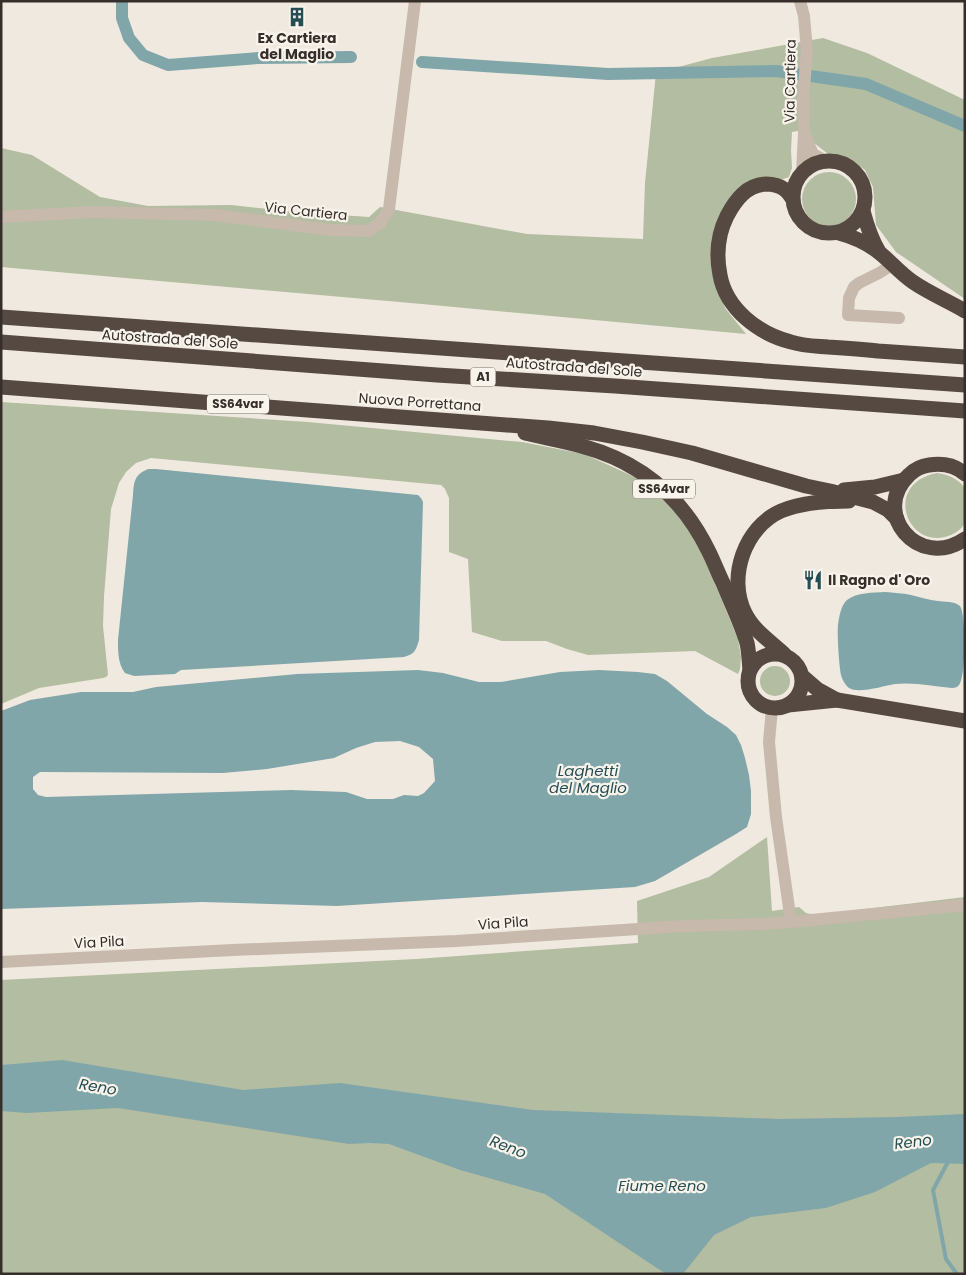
<svg xmlns="http://www.w3.org/2000/svg" width="966" height="1275" font-family="Poppins,sans-serif">
	<style>
		.green { fill: #b3bda1 }
		.water { fill: #81a6aa; fill-rule: evenodd }
		.lines { fill: none; stroke-linecap: round; stroke-linejoin: round }
		.stream { stroke: #81a6aa; stroke-width: 4 }
		.canal { stroke: #81a6aa; stroke-width: 12 }
		.minor { stroke: #c7b9ac; stroke-width: 12 }
		.highway { stroke: #564942; stroke-width: 15 }
		.labels { text-anchor: middle; stroke-width: 4.5; stroke-linejoin: round; paint-order: stroke }
		.shield { fill: #f8f3eb; stroke: #706964; stroke-width: 1 }
		.shield-label { font-size: 12px; font-weight: bold; fill: #362e2a }
		.poi-label { font-size: 14px; font-weight: bold; fill: #362e2a; stroke: #f8f3eb }
		.street-label { font-size: 14px; fill: #362e2a; stroke: #f8f3eb }
		.water-label { font-size: 15px; font-style: italic; fill: #244e53; stroke: #f8f3eb }
	</style>
	<rect width="100%" height="100%" fill="#f0e9df"/>
	<g class="green">
		<polygon points="823,38 867,53 965,100 965,299 896,252 876,225 873,187 865,170 852,160 828,154 813,142 809,129 792,132 791,150 792,168 789,177 731,197 713,277 725,308 746,334 422,304 1,267 1,148 32,155 100,197 148,206 231,205 297,212 369,217 380,207 527,234 643,239 645,183 656,73 712,58"/>
		<circle cx="829" cy="199" r="27"/>
		<polygon points="1,402 308,422 522,442 584,454 635,477 650,487 673,509 687,527 701,550 738,639 741,657 740,669 738,674 695,651 588,655 567,649 546,641 502,641 472,632 468,559 449,552 449,498 445,489 441,485 151,458 136,463 126,472 119,483 111,509 104,596 103,626 108,675 106,677 103,678 39,688 1,704"/>
		<path d="M937 473C949 475 957 478 965 488 965 496 966 516 965 522 963 528 956 533 951 535 908 553 881 484 937 473Z"/>
		<circle cx="775" cy="681" r="15"/>
		<polygon points="767,837 772,911 799,907 806,913 815,915 965,897 965,1274 1,1274 1,980 416,959 638,943 637,901 709,877"/>
	</g>
	<g class="water">
		<path d="M148 469H156L418 495 421 498 423 502 419 640C416 650 415 654 404 657L181 670 175 674 134 676 125 673C118 664 118 652 118 640L133 495C134 482 134 475 148 469Z"/>
		<path d="M885 592C894 593 903 593 911 595 920 597 929 600 938 601 944 602 955 601 960 606 966 614 966 677 959 685 958 687 955 688 952 688 933 686 914 682 895 684 883 686 859 694 849 688 845 685 842 679 841 675 839 666 837 633 838 625 839 617 841 605 847 600 857 592 873 593 885 592Z"/>
		<path d="M418 670 443 673 479 682H501L560 672 599 670 638 672 655 674 667 681 707 714 727 727 736 735 741 745 745 758 749 775 751 791V814L747 827 736 834 655 881 635 887 337 906 202 902 1 909V711L30 700 81 692H133L156 687 297 674ZM400 741 419 747 433 759 435 781 424 793 418 796 404 795 393 799H367L346 792 291 790 46 797 38 795 33 789V777L40 772 223 773 267 769 334 758 356 748 375 742Z"/>
		<polygon points="62,1060 243,1090 340,1083 533,1110 780,1119 898,1117 965,1114 965,1164 931,1163 875,1192 826,1208 751,1217 714,1235 683,1274 666,1274 545,1194 460,1170 389,1144 370,1143 349,1144 118,1108 26,1113 1,1111 1,1065"/>
	</g>
	<g class="lines">
		<polyline class="stream" points="949,1160 933,1190 946,1259 957,1274"/>
		<g class="canal">
			<polyline points="122,1 122,18 129,38 143,55 168,65 258,58 351,57"/>
			<polyline points="422,62 608,74 776,71 866,84 965,126"/>
		</g>
		<g class="minor">
			<polyline points="800,1 804,16 807,51 803,100 804,133 802,173"/>
			<polyline points="805,135 813,154 826,161"/>
			<polyline points="1,217 91,212 215,215 331,230 368,231 380,223 389,209 415,1"/>
			<polyline points="892,265 879,273 859,283 854,287 849,298 848,315 899,318"/>
			<polyline points="772,708 769,742 776,817 791,922"/>
			<polyline points="1,962 233,950 456,941 684,926 760,924 791,922 965,905"/>
		</g>
		<g class="highway">
			<circle cx="829" cy="197" r="36"/>
			<path d="M792 198C790 195 787 191 784 189 780 186 772 184 766 184 747 185 736 199 727 216 718 234 716 255 720 275 726 309 759 334 791 342 803 346 816 346 828 347 845 348 861 349 878 351 907 353 936 355 965 357"/>
			<path d="M863 211C867 226 871 239 879 252"/>
			<path d="M839 233C854 237 868 243 881 254 892 263 901 274 913 282 929 293 948 301 965 311"/>
			<path d="M1 317C322 340 644 362 965 385"/>
			<polyline points="1,342 437,375 615,386 965,411"/>
			<polyline points="1,387 548,428 594,433 642,442 692,453 806,486 830,491 873,502 888,510 897,519"/>
			<path d="M525 433C545 438 565 441 585 447 642 463 683 498 709 552 714 562 718 573 723 583 731 603 741 623 747 643 749 652 749 661 750 670"/>
			<path d="M965 474C955 465 942 463 929 465 921 466 914 470 909 475 870 512 918 571 965 539"/>
			<polyline points="844,490 875,487 904,480"/>
			<circle cx="775" cy="681" r="27"/>
			<path d="M784 654C770 641 753 630 745 613 727 577 745 527 781 511 802 502 827 501 849 501"/>
			<polyline points="802,676 817,689 837,700"/>
			<polyline points="788,705 837,700 965,721"/>
		</g>
	</g>
	<defs>
		<symbol id="building-bare" viewBox="-9 -9 18 18"><path d="M-4-6H4V6H1V3H-1V6H-4ZM-2.5-4.3h1.7v1.8h-1.7ZM.8-4.3h1.7v1.8H.8ZM-2.5-1h1.7V.8h-1.7ZM.8-1h1.7V.8H.8Z" fill="#244e53" stroke="#f8f3eb" stroke-width="2.5" paint-order="stroke"/></symbol>
		<symbol id="restaurant-bare" viewBox="-9 -9 18 18"><path d="M-5-6h1v4h1v-4h1v4h1v-4h1v5L-1.5 .5V6h-2V.5L-5-1ZM5-6V6H3V1.5H1.5Q1.5-4 5-6Z" fill="#244e53" stroke="#f8f3eb" stroke-width="2.5" paint-order="stroke"/></symbol>
	</defs>
	<g fill-rule="evenodd">
		<use href="#building-bare" x="283" y="3" width="28" height="28"/>
		<use href="#restaurant-bare" x="799" y="566" width="28" height="28"/>
	</g>
	<g class="labels">
		<g class="shield">
			<rect x="470.5" y="367.5" width="25" height="19" rx="4"/>
			<rect x="207" y="394.5" width="62" height="19" rx="4"/>
			<rect x="633" y="479.5" width="62" height="19" rx="4"/>
		</g>
		<g class="shield-label">
			<text x="483" y="381">A1</text>
			<text x="238" y="408">SS64var</text>
			<text x="664" y="493">SS64var</text>
		</g>
		<g class="poi-label">
			<text x="297" y="43">Ex Cartiera<tspan x="297" dy="16">del Maglio</tspan></text>
			<text x="828" y="585" text-anchor="start">Il Ragno d' Oro</text>
		</g>
		<g class="street-label">
			<text transform="translate(790 81) rotate(-89)" y="5">Via Cartiera</text>
			<text transform="translate(306 211) rotate(6)" y="5">Via Cartiera</text>
			<text transform="translate(170 339) rotate(4)" y="5">Autostrada del Sole</text>
			<text transform="translate(574 367) rotate(4)" y="5">Autostrada del Sole</text>
			<text transform="translate(420 402) rotate(4)" y="5">Nuova Porrettana</text>
			<text transform="translate(503 923) rotate(-4)" y="5">Via Pila</text>
			<text transform="translate(99 942) rotate(-3)" y="5">Via Pila</text>
		</g>
		<g class="water-label">
			<text x="588" y="776">Laghetti<tspan x="588" dy="17">del Maglio</tspan></text>
			<text transform="translate(98 1087) rotate(10)" y="5">Reno</text>
			<text transform="translate(913 1142) rotate(-7)" y="5">Reno</text>
			<text transform="translate(508 1147) rotate(21)" y="5">Reno</text>
			<text x="662" y="1191">Fiume Reno</text>
		</g>
	</g>
	<rect width="966" height="1275" fill="none" stroke="#362e2a" stroke-width="5"/>
</svg>
